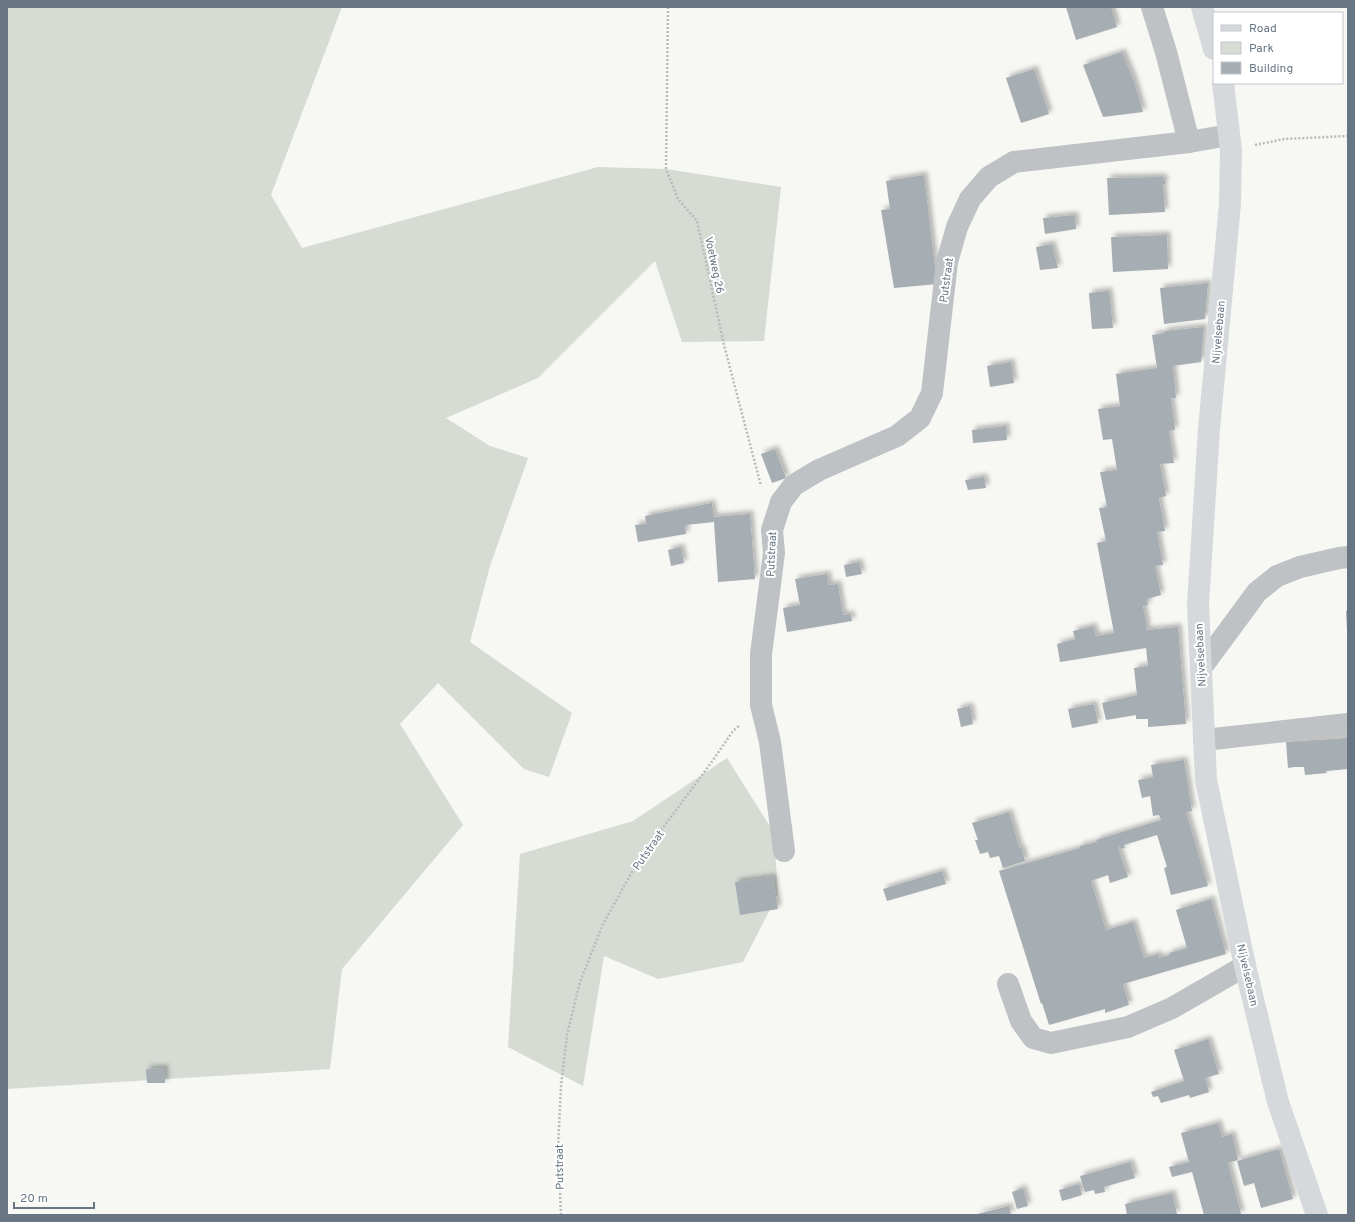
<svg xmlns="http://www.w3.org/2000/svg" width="1355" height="1222" font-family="Overpass,sans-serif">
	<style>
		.green { fill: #d6dbd4 }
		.building { fill: #a6adb3; filter: url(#shadow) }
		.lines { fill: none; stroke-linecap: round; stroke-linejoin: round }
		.path { stroke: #b8bbbd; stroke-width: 2.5; stroke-dasharray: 2 2; stroke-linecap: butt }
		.minor { stroke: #bec2c5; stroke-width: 22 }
		.major { stroke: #d5d9dc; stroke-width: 22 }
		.labels { text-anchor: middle; stroke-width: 4; stroke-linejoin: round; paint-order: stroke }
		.street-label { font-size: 11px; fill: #687683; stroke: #fff }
	</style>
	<defs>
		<filter id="shadow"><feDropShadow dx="3.5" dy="-3.5" stdDeviation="2" flood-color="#0004"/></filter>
	</defs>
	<rect width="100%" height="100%" fill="#f7f7f4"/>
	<g class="green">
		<polygon points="7,7 342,7 271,195 302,248 598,167 666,169 781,187 764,341 682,342 655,261 538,378 446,418 490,446 528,458 490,566 470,642 572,713 549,777 524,769 438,683 400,724 463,825 342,969 330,1069 7,1089"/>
		<polygon points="727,758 774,833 778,894 743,962 658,979 604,956 583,1086 508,1047 520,854 633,821"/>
	</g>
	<g class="building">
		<polygon points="1066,7 1111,7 1117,27 1076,40"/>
		<polygon points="1122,52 1134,81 1143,112 1103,117 1083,65"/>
		<polygon points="1034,69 1049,114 1021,123 1006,78"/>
		<polygon points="924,175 937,284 894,288 881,210 890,209 886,181"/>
		<polygon points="1163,177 1163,180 1165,180 1165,184 1163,184 1165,212 1109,215 1107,178"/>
		<polygon points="1075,215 1076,229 1045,234 1043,218"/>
		<polygon points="1167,235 1168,269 1113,272 1111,237"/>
		<polygon points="1052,244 1058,268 1040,270 1036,247"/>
		<polygon points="1208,283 1205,319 1164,324 1160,288"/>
		<polygon points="1109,291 1113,328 1092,329 1089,293"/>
		<polygon points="1204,327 1201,362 1173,366 1176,398 1171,398 1175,430 1169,431 1174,463 1160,464 1166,496 1159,498 1165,531 1157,532 1163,565 1155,566 1161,595 1147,599 1148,605 1143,606 1147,627 1146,627 1147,630 1178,627 1186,724 1148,727 1148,719 1136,719 1136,715 1106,720 1102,703 1137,695 1134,668 1148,666 1146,648 1060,662 1057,644 1075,639 1073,631 1093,626 1096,636 1114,633 1097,543 1106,541 1099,508 1107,507 1100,472 1117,470 1112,439 1103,440 1098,409 1120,406 1116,374 1157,368 1152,335 1165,333 1164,331"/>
		<polygon points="1011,362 1014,383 990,387 987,366"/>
		<polygon points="1006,426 1007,440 973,443 972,430"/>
		<polygon points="775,449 786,478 772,483 761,454"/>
		<polygon points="984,477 986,488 968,490 965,480"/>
		<polygon points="712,503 714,517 750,514 755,579 718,582 714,522 685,525 686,534 638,542 635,525 646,524 645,516"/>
		<polygon points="681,547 684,563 671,566 668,550"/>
		<polygon points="859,562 862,574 846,577 844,565"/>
		<polygon points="827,574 829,585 838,584 843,615 851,614 852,621 787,632 783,608 800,605 795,579"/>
		<polygon points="1346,611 1348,611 1348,629 1347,629"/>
		<polygon points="1094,704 1098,723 1072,728 1068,709"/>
		<polygon points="970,706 973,724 961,727 957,709"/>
		<polygon points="1348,738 1348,769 1326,771 1327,773 1305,775 1304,767 1294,767 1288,768 1286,742"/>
		<polygon points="1184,760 1192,811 1186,812 1208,886 1171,895 1164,868 1167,867 1157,835 1124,845 1125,848 1121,849 1120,847 1118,848 1128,877 1110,883 1108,875 1091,881 1106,930 1133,922 1144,958 1158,954 1159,958 1170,955 1169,953 1187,948 1176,910 1211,899 1226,954 1123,984 1129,1005 1105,1013 1105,1009 1049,1025 1042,1003 1041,1004 999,871 1080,848 1080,846 1097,842 1096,840 1161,820 1159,815 1153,816 1150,796 1142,798 1138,780 1153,777 1151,765"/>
		<polygon points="1009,812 1020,849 1022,849 1025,861 1003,868 999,856 990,858 988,852 980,854 975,840 978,840 972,823"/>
		<polygon points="942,871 946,884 887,901 883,889"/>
		<polygon points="773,877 778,909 740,915 735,882"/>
		<polygon points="1208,1039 1219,1074 1205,1078 1209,1092 1190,1098 1189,1095 1161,1103 1158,1096 1153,1097 1151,1092 1184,1081 1174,1050"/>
		<polygon points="165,1068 165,1083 147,1083 146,1069"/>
		<polygon points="1218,1123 1222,1137 1232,1134 1238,1160 1228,1163 1241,1214 1239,1215 1204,1215 1192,1172 1172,1177 1169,1167 1189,1162 1181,1133"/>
		<polygon points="1279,1149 1293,1199 1261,1208 1254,1183 1244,1186 1237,1161"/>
		<polygon points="1130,1162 1135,1178 1104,1187 1105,1192 1095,1194 1094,1190 1085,1192 1080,1176"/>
		<polygon points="1079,1184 1082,1195 1062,1201 1059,1190"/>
		<polygon points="1023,1188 1028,1206 1017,1209 1012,1192"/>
		<polygon points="1172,1193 1177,1214 1127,1215 1125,1204"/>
		<polygon points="1009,1206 1011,1215 977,1215 977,1214"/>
	</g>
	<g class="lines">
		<g class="path">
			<polyline points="668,7 666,169 678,199 697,221 724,345 761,486"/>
			<polyline points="1255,145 1284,139 1348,136"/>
			<polyline points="561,1215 558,1148 561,1086 567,1035 580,982 603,924 637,863 711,763 733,731 740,725"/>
		</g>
		<g class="minor">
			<polyline points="1152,7 1166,52 1189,142"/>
			<polyline points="1201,668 1257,592 1277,576 1300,567 1339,558 1348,557"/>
			<polyline points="1204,740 1348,724"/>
			<polyline points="784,851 770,742 761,705 761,654 774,553 772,530 781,502 794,485 819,470 897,436 920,418 932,393 947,262 957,227 970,199 989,177 1014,162 1189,142 1229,135"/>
			<polyline points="1008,984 1021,1021 1033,1038 1051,1043 1128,1027 1172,1008 1245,966"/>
		</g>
		<g class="major">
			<polyline points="1202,7 1214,49"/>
			<polyline points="1223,83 1231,150 1230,204 1209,429 1198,605 1206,780 1245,966 1278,1102 1317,1215"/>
		</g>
	</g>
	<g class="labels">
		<g class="street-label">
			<text transform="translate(715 265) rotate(78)" y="4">Voetweg 26</text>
			<text transform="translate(946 280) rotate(-82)" y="4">Putstraat</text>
			<text transform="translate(1218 332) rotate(-85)" y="4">Nijvelsebaan</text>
			<text transform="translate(771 554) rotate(-87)" y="4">Putstraat</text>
			<text transform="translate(1200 655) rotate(-93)" y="4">Nijvelsebaan</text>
			<text transform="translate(648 850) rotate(-55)" y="4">Putstraat</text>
			<text transform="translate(1248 975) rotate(77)" y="4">Nijvelsebaan</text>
			<text transform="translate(559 1167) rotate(-91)" y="4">Putstraat</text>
		</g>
	</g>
	<rect width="1355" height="1222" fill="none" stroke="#687683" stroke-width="16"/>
	<rect x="1213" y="12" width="130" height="72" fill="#ffffff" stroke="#c3c8cd"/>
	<rect x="1221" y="25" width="20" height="6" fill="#d5d9dc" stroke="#c3c8cd"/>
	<text x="1249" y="32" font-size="12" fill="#687683">Road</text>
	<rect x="1221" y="42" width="20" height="12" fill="#d6dbd4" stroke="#c3c8cd"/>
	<text x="1249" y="52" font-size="12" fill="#687683">Park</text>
	<rect x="1221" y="62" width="20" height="12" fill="#a6adb3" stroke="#c3c8cd"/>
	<text x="1249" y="72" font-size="12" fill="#687683">Building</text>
	<path d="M14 1202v6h80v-6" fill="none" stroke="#687683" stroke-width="2"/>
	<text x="20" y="1202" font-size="12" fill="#687683" stroke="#ffffff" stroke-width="3" paint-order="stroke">20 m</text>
</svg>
